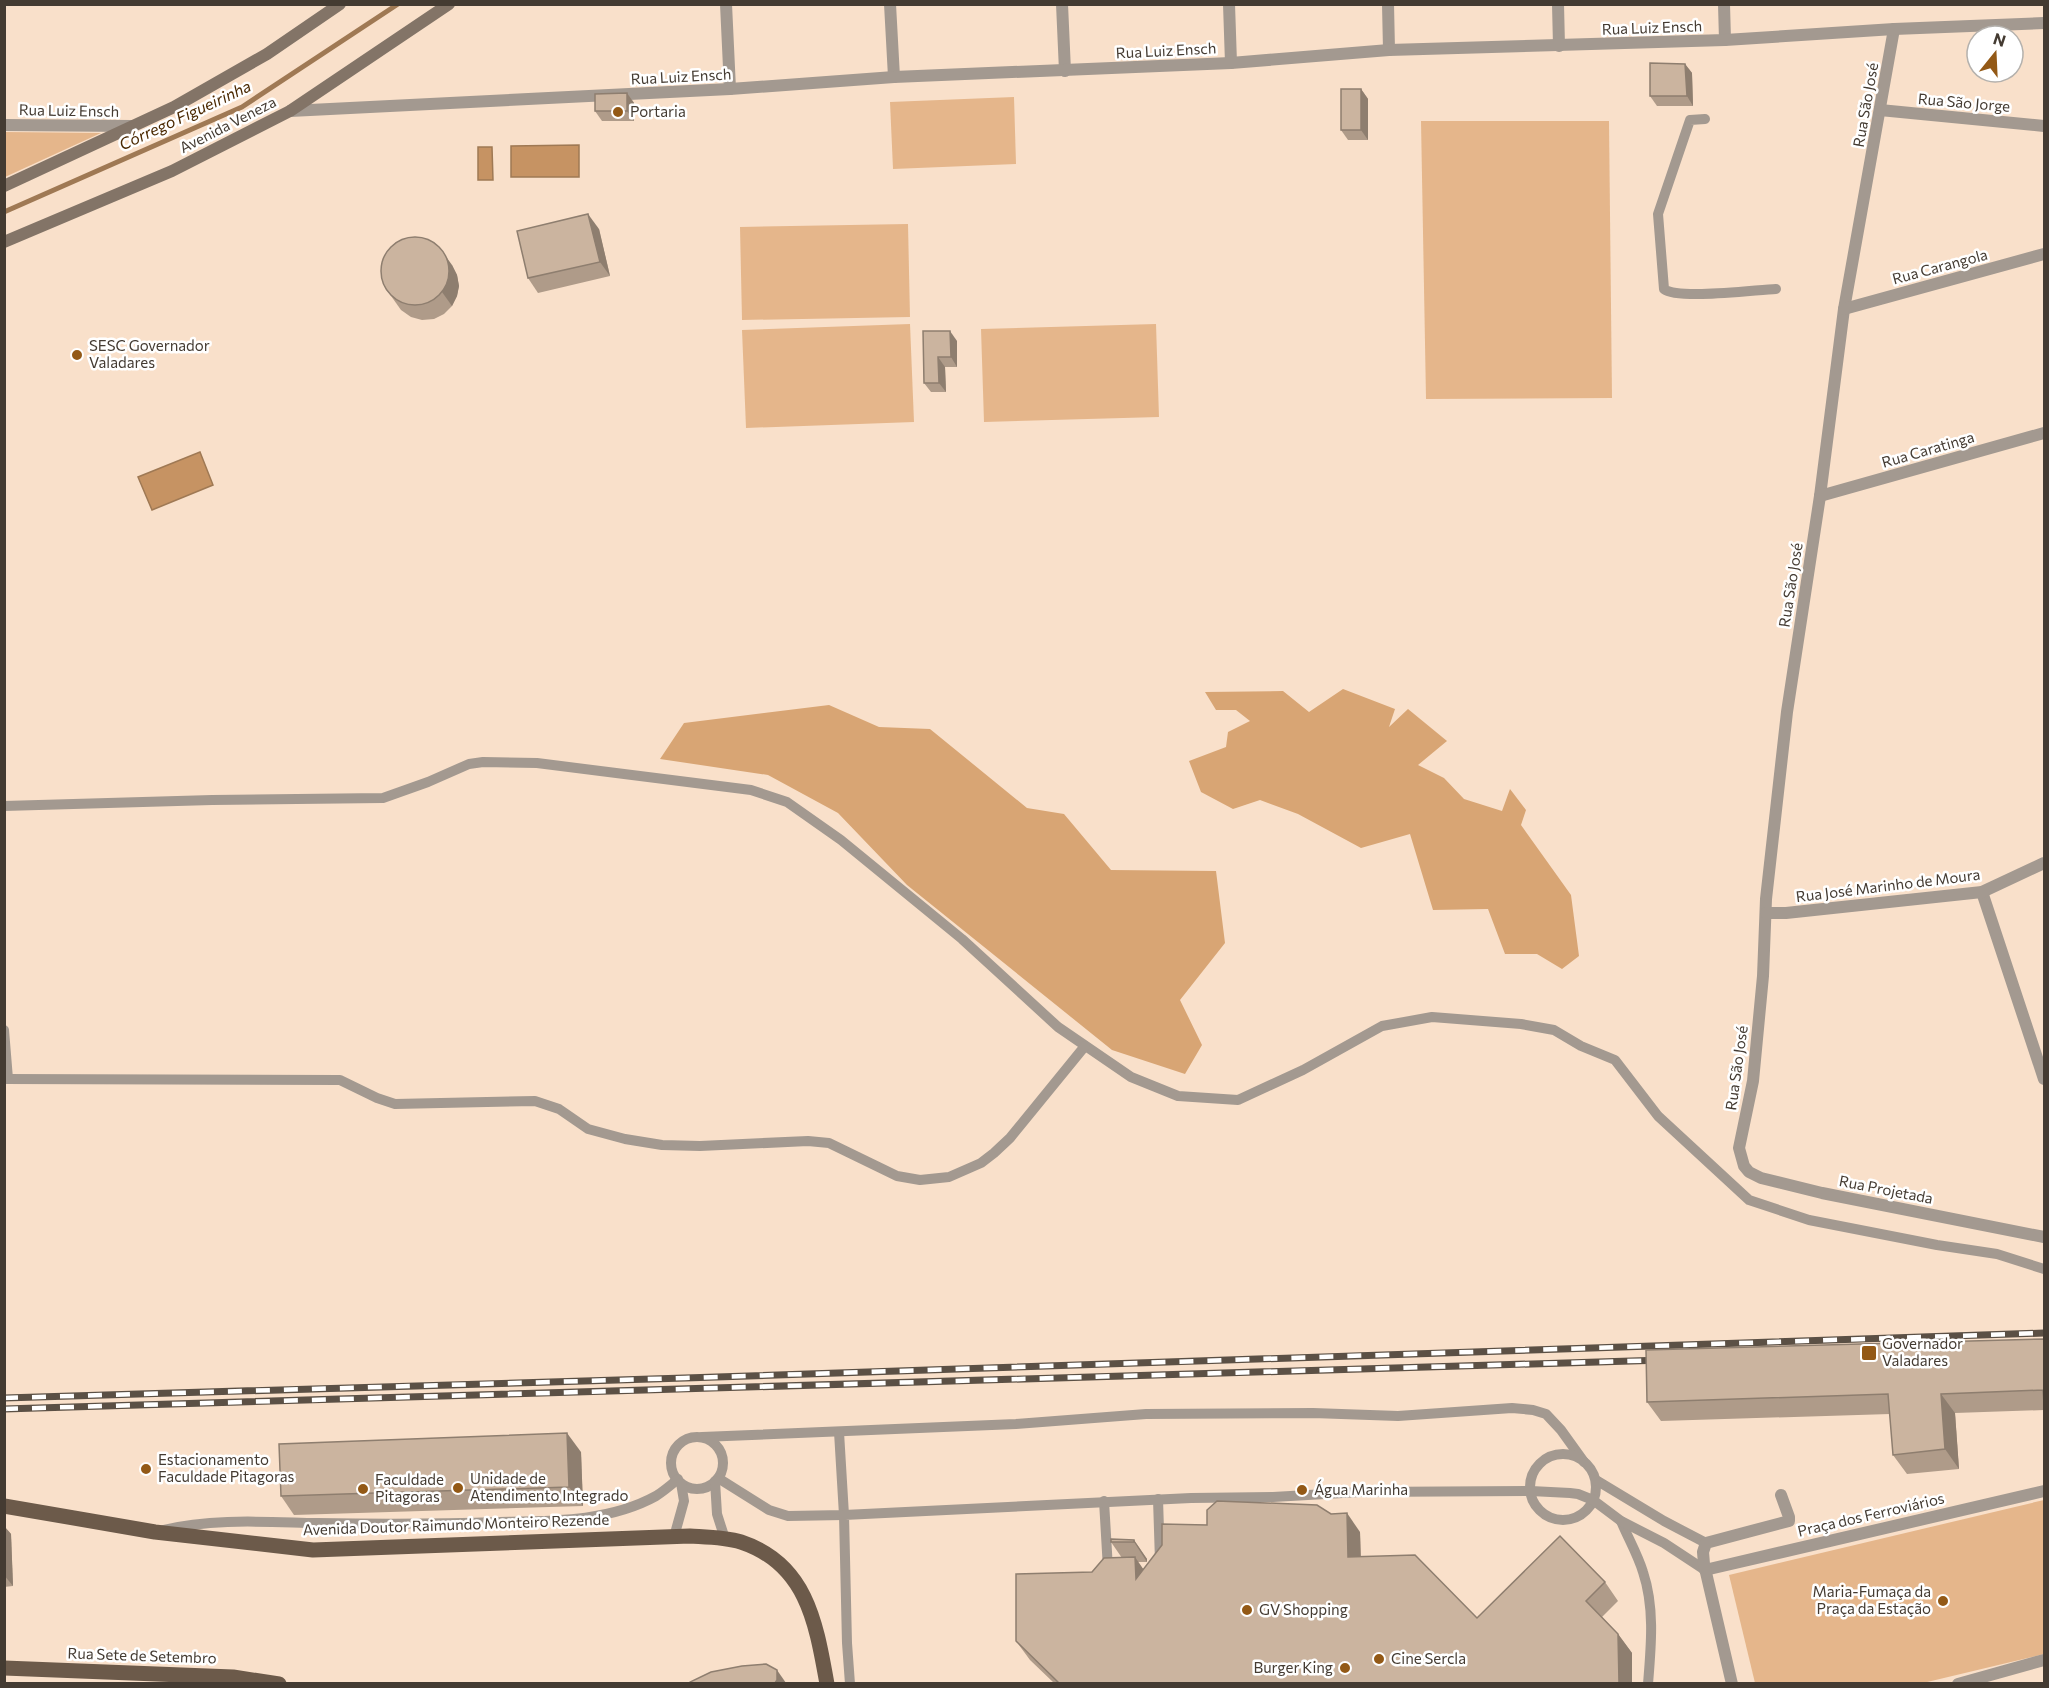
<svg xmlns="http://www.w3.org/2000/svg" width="2049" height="1688" font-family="Commissioner,sans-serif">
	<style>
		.green { fill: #e5b68b }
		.forest { fill: #d8a574 }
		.water { fill: #c69363; stroke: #9f7954; stroke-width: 1.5 }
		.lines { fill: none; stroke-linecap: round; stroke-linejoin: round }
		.stream { stroke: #9f7954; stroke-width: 5 }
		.lane { stroke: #a39990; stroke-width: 10 }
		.street { stroke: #a39990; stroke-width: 12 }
		.secondary { stroke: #837467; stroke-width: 12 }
		.primary { stroke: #6c5a4a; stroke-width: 15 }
		.rail-casing { stroke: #5b5045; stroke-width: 7 }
		.rail { stroke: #fff; stroke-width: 4.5; stroke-dasharray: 14; stroke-linecap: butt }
		.wall { fill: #af9b89 }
		.shaded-wall { fill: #8e7e6f }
		.building { fill: #cbb49f; stroke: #8e7e6f; stroke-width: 1.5 }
		.poi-dot { fill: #935916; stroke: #fff; stroke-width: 2 }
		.labels { text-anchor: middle; stroke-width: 5; stroke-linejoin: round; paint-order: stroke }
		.street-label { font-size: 15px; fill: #443b32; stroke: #fff }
		.poi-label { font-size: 15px; fill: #443b32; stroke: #fff; text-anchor: start }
		.water-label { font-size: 16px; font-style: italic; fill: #4a2800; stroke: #fff }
	</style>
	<rect width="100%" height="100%" fill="#f9e0ca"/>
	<g class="green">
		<polygon points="1014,97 1016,164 893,169 890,102"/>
		<polygon points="1421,121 1609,121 1612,398 1426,399"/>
		<polygon points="5,132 101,133 5,177"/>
		<polygon points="908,224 910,317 742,320 740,227"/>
		<polygon points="910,324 914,422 746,428 742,330"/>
		<polygon points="1156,324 1159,417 984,422 981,329"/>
		<polygon points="2044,1500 2044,1654 1923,1683 1755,1683 1729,1575"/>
	</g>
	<g class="forest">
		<polygon points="1343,689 1395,709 1389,727 1408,709 1447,741 1418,765 1444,778 1464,799 1502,811 1510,789 1526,810 1521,825 1571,895 1579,956 1562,969 1537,954 1505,954 1488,909 1433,910 1410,834 1361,848 1298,814 1260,800 1233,809 1201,792 1189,761 1226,747 1228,732 1250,721 1236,710 1216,710 1205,692 1283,691 1309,712"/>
		<polygon points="829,705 879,727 930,729 1027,808 1064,814 1111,870 1216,871 1225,943 1180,1000 1202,1045 1185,1074 1112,1050 907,885 838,813 768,775 660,759 684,723"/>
	</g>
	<g class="water">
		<polygon points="579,145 579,177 511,177 511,146"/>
		<polygon points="478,147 492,147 493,180 478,180"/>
		<polygon points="200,452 213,485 152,510 138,477"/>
	</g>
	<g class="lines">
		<polyline class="stream" points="4,212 242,107 398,4"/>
		<g class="lane">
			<path d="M1705 119 1690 120 1658 214 1664 289C1678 300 1754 290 1776 289"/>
			<polyline points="4,806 212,800 383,798 428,782 469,764 483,762 537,763 751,790 787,802 841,840 962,939 1058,1027 1131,1077 1178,1096 1238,1100 1303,1070 1382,1026 1432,1017 1521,1024 1554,1030 1581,1046 1615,1060 1658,1116 1749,1200 1809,1220 1937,1245 1997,1254 2044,1269"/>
			<polyline points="4,1030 8,1079"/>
			<polyline points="4,1079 340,1080 377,1098 395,1104 535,1101 559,1109 588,1129 625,1139 662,1145 700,1146 808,1141 829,1143 897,1176 920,1180 949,1177 981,1163 994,1153 1010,1138 1085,1046"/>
			<polyline points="702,1437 1016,1424 1146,1414 1313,1413 1398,1416 1512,1408 1533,1410 1546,1414 1561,1430 1584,1462"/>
			<circle cx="697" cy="1463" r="26"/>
			<circle cx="1563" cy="1487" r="33"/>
			<polyline points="718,1478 769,1510 788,1516 844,1515 839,1432"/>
			<polyline points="1596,1480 1664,1521 1706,1543"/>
			<polyline points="715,1481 717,1514 725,1539"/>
			<polyline points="1158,1499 1160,1561"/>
			<polyline points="1104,1501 1108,1569"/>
			<path d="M1621 1521C1628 1538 1638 1555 1643 1572 1655 1608 1651 1647 1648 1684"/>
			<path d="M163 1530C213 1518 266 1522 317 1523 378 1524 439 1524 500 1522 552 1521 609 1522 656 1496 664 1491 671 1485 678 1479"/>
			<polyline points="674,1537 684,1501 681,1483"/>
			<polyline points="850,1684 847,1643 844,1515 1191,1498 1273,1497 1360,1492 1531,1491 1570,1493 1578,1494 1593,1500 1621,1521 1664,1543 1705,1570"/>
		</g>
		<g class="street">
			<polyline points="726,4 730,89"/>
			<polyline points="890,4 894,77"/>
			<polyline points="1062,4 1065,71"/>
			<polyline points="1229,4 1231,63"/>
			<polyline points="1388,4 1389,50"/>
			<polyline points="1558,4 1559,46"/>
			<polyline points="1724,4 1725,40"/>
			<polyline points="1894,29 1844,309 1820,496 1787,712 1766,899 1763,976 1753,1081 1739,1148 1744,1166 1749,1172 1761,1178 1822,1193 2044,1237"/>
			<polyline points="1880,110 2044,126"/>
			<polyline points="290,111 730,89 894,77 1231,63 1389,50 1725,40 1894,29 2044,23"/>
			<polyline points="4,125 132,126"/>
			<polyline points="1844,309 2044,254"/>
			<polyline points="1820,496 2044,433"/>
			<polyline points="1982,892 2044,1079"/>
			<polyline points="1766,913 1786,913 1982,892 2044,863"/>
			<polyline points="1705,1570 2044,1491"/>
			<polyline points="1732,1684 1704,1564 1703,1552 1706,1543 1789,1521 1789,1517 1781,1495"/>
			<polyline points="1958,1684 2044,1660"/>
		</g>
		<g class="secondary">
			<polyline points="4,186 174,107 267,54 340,4"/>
			<polyline points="4,242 172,171 290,111 449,4"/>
		</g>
		<g class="primary">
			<path d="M4 1506 155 1532 313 1550 690 1536C707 1537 725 1537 741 1542 807 1564 816 1623 827 1684"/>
			<polyline points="4,1668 233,1677 279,1684"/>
		</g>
		<defs>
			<g id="rail">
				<polyline points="4,1398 685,1378 2044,1333"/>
				<polyline points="4,1409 1664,1360"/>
			</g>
		</defs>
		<use href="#rail" class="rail-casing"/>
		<use href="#rail" class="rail"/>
	</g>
	<g class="wall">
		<polygon points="1685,64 1692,73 1693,106 1657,106 1650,96"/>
		<polygon points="1361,89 1368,99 1368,140 1348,140 1341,130"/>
		<polygon points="627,93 634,103 634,121 602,121 595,111"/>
		<polygon points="599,229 610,276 538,293 528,278"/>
		<polygon points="452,265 457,275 459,286 457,296 452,306 444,314 434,319 422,320 411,317 401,310 384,286"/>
		<polygon points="923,331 957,341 957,367 945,367 946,392 931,392 924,383"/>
		<polygon points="2044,1339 2044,1410 1955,1413 1959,1469 1907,1474 1893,1455 1890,1414 1661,1421 1647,1402"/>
		<polygon points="581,1452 583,1506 294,1515 281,1496"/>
		<polygon points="4,1526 11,1534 13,1586 4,1587"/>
		<polygon points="1360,1532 1361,1556 1477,1618 1605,1582 1618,1601 1602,1617 1618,1634 1632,1653 1632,1683 1054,1683 1030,1660 1016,1641 1092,1572 1122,1558 1111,1542 1134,1540 1147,1559 1147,1562 1137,1562 1143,1569"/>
	</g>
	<g class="shaded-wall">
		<polygon points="1685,64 1692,73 1693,106 1687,96"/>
		<polygon points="1361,89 1368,99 1368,140 1361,130"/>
		<polygon points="627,93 634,103 634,121 627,111"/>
		<polygon points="588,214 599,229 610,276 600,262"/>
		<polygon points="442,251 452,265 457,275 459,286 457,296 452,306 442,292"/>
		<polygon points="950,331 957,341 957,367 951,357"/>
		<polygon points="938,357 945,367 946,392 939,383"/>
		<polygon points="1941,1394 1955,1413 1959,1469 1945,1449"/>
		<polygon points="567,1433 581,1452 583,1506 569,1487"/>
		<polygon points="1347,1513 1360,1532 1361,1576 1348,1557"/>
		<polygon points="4,1526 11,1534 13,1586 4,1575"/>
		<polygon points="1134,1540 1147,1559 1147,1562 1134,1542"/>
		<polygon points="1135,1557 1148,1576 1136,1579"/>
		<polygon points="1618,1634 1632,1653 1632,1683 1619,1683"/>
		<polygon points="777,1670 786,1683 775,1683"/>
	</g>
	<g class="building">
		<polygon points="1650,63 1685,64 1687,96 1650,96"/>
		<rect x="1341" y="89" width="20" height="41"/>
		<polygon points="627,93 627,111 595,111 595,94"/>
		<polygon points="588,214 600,262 528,278 517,231"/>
		<circle cx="415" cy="271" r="34"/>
		<polygon points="923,331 950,331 951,357 938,357 939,383 924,383"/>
		<polygon points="2044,1339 2044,1403 2043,1390 1941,1394 1945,1449 1893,1455 1888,1394 1647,1402 1646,1350"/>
		<polygon points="567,1433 569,1487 281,1496 279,1444"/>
		<polygon points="1217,1501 1317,1505 1331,1514 1347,1513 1348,1557 1415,1555 1477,1618 1560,1536 1605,1582 1586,1601 1618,1634 1619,1683 1059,1683 1016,1641 1016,1574 1092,1572 1104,1558 1135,1557 1136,1579 1162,1545 1162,1524 1207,1525 1207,1510"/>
		<polygon points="1111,1539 1134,1540 1134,1542 1111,1542"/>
		<polygon points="766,1664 777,1670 777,1680 775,1683 689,1683 690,1682 711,1672 742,1666"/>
	</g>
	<g class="poi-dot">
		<circle cx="618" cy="112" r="6"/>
		<circle cx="77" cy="355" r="6"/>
		<rect x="1861" y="1345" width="16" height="16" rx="3"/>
		<circle cx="146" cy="1469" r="6"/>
		<circle cx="458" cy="1488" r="6"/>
		<circle cx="363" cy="1489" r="6"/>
		<circle cx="1302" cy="1490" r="6"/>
		<circle cx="1943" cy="1601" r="6"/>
		<circle cx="1247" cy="1610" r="6"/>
		<circle cx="1379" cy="1659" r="6"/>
		<circle cx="1345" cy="1668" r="6"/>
	</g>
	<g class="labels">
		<g class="street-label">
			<text transform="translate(1652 28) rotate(-2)" y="5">Rua Luiz Ensch</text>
			<text transform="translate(1166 51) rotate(-3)" y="5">Rua Luiz Ensch</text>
			<text transform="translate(681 77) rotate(-3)" y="5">Rua Luiz Ensch</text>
			<text transform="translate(1964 103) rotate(5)" y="5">Rua São Jorge</text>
			<text transform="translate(1866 105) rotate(-80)" y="5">Rua São José</text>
			<text transform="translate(69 111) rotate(1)" y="5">Rua Luiz Ensch</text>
			<text transform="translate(228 125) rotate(-27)" y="5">Avenida Veneza</text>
			<text transform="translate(1940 267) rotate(-15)" y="5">Rua Carangola</text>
			<text transform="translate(1928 450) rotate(-16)" y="5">Rua Caratinga</text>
			<text transform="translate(1791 585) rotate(-81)" y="5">Rua São José</text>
			<text transform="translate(1888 886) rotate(-7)" y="5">Rua José Marinho de Moura</text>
			<text transform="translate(1737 1068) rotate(-82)" y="5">Rua São José</text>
			<text transform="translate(1886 1190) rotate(11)" y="5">Rua Projetada</text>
			<text transform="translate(1871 1515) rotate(-13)" y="5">Praça dos Ferroviários</text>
			<text transform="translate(456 1525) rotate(-2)" y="5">Avenida Doutor Raimundo Monteiro Rezende</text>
			<text transform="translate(142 1656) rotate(2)" y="5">Rua Sete de Setembro</text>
		</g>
		<g class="poi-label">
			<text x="630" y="117">Portaria</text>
			<text x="89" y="351">SESC Governador<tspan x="89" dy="17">Valadares</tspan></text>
			<text x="1882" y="1349">Governador<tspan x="1882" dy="17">Valadares</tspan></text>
			<text x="158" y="1465">Estacionamento<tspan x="158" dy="17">Faculdade Pitagoras</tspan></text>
			<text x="470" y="1484">Unidade de<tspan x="470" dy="17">Atendimento Integrado</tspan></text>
			<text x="375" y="1485">Faculdade<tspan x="375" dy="17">Pitagoras</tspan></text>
			<text x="1314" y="1495">Água Marinha</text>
			<text x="1931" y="1597" text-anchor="end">Maria-Fumaça da<tspan x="1931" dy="17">Praça da Estação</tspan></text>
			<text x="1259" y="1615">GV Shopping</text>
			<text x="1391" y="1664">Cine Sercla</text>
			<text x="1333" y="1673" text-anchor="end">Burger King</text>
		</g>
		<g class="water-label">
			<text transform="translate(185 115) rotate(-25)" y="6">Córrego Figueirinha</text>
		</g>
	</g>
	<rect width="2049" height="1688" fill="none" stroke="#443b32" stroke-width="12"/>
	<g transform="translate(1995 54) rotate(18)"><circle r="28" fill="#ffffff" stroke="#b4b1ad" stroke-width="1.5"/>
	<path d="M0-4.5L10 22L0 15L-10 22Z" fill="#935916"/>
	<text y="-9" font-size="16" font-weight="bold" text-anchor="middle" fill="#443b32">N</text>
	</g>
</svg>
